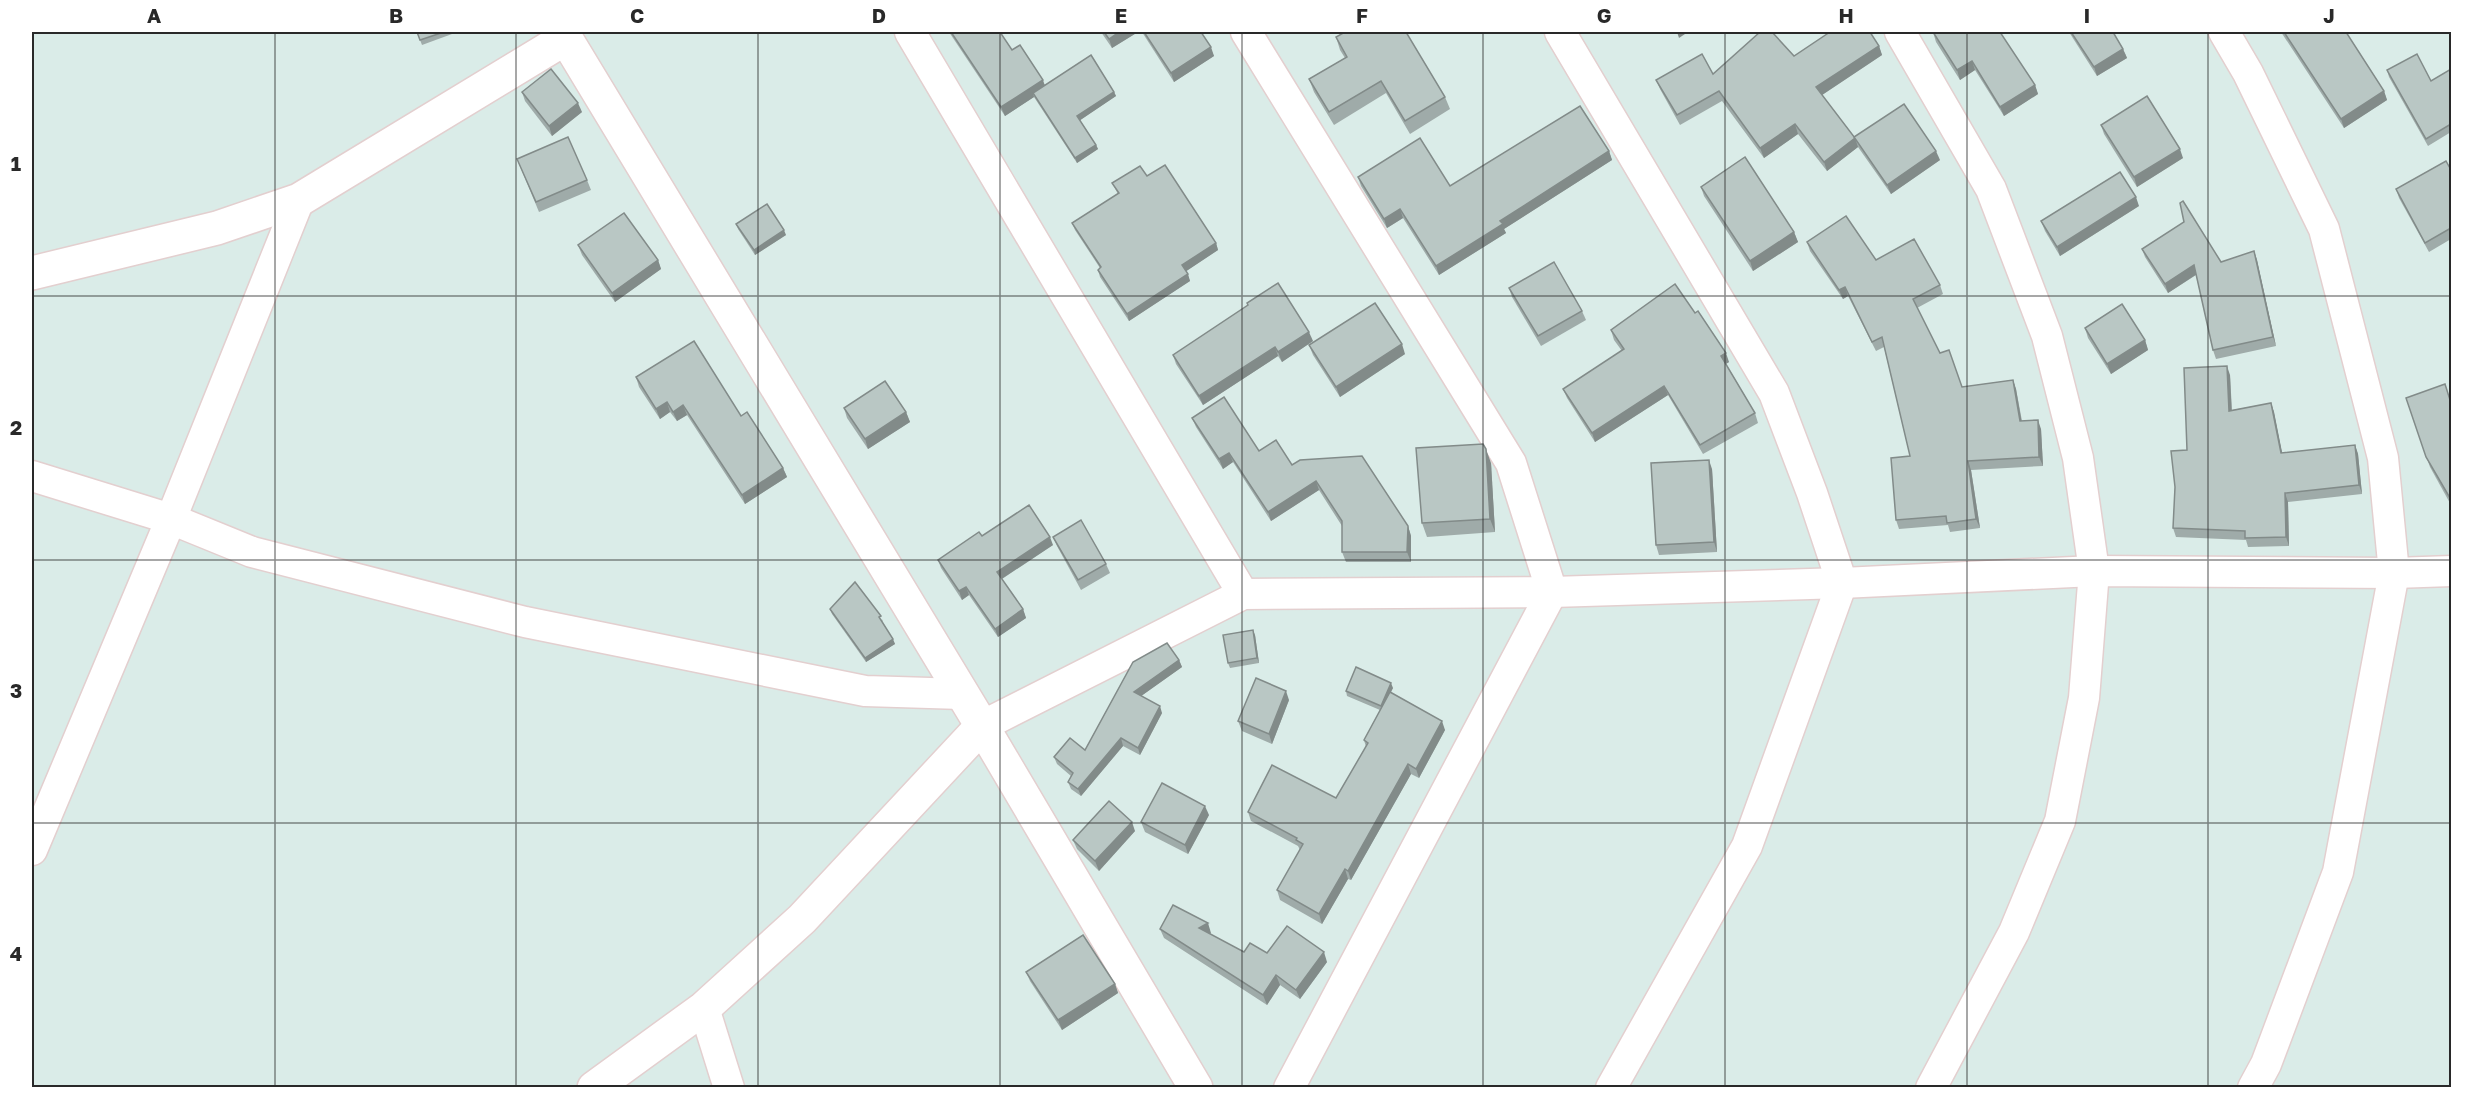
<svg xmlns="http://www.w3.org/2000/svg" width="2483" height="1119" font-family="'Golos Text',sans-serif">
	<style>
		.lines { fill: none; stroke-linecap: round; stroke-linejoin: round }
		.street-casing { stroke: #e3cfcf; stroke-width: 33 }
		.secondary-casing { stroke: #e3cfcf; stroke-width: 36 }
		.street { stroke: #fff; stroke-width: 30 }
		.secondary { stroke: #fff; stroke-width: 33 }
		.wall { fill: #9faba9 }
		.shaded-wall { fill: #828b89 }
		.building { fill: #b9c7c4; stroke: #828b89; stroke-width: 1.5 }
		.grid { fill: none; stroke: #292929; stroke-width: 1.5; stroke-opacity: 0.55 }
		.neatline { fill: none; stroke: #292929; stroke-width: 2 }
		.grid-label { font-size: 20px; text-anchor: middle; font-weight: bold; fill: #292929 }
	</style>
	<rect width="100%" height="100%" fill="#daece8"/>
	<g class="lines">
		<defs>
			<g id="street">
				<polyline points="910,32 1243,594"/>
				<polyline points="1246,32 1511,463 1552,592 1289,1088"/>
				<polyline points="1560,32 1774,393 1812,493 1842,583 1747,846 1611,1088"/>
				<polyline points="1900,32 1991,189 2047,336 2078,458 2094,571 2084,698 2060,821 2014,932 1931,1088"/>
				<polyline points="2224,32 2248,73 2324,229 2383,458 2394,573 2338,872 2266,1064 2253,1088"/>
				<polyline points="32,476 171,519 252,552 525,622 865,691 962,694"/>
				<polyline points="982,726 1243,594 1552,592 1842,583 2094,571 2394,573 2452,571"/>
				<polyline points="32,850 171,519 299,200"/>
				<polyline points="704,1008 729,1088"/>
			</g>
			<g id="secondary">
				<polyline points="562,32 982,726 1196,1088"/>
				<polyline points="32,273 217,228 299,200 566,38"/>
				<polyline points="594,1088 704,1008 802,919 982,726"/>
			</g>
		</defs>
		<use href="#street" class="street-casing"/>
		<use href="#secondary" class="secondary-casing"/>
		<use href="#street" class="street"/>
		<use href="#secondary" class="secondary"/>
	</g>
	<g class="wall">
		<polygon points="417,32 451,32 452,34 422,45"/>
		<polygon points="949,32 1000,32 1012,50 1045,85 1114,92 1116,96 1080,120 1096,145 1098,149 1077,163 1034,97 1005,116"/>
		<polygon points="1101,32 1138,32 1112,48"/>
		<polygon points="1142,32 1201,32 1214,56 1174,82"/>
		<polygon points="1933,32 2035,85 2038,94 2004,116 1975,70 1960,80 1936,42"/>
		<polygon points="2069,32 2113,32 2123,49 2127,58 2097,76"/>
		<polygon points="2281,32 2346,32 2384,91 2387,100 2344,128"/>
		<polygon points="1336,37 1445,97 1450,109 1410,134 1386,93 1334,125 1314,92 1309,79 1345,58 1340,50"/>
		<polygon points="1879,46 1882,55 1822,95 1855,138 1940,160 1891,194 1858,147 1827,171 1798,134 1764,158 1722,101 1680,125 1660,89 1656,80 1713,74 1794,56"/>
		<polygon points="2451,69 2451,132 2428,146 2389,77 2387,70 2431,81"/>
		<polygon points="522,92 582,112 552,136 525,101"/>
		<polygon points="2101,125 2183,158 2137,187 2104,134"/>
		<polygon points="1609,151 1612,160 1504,229 1506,233 1439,275 1403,218 1387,228 1361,186 1358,177 1450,186"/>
		<polygon points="517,159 587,180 591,190 539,212"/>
		<polygon points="2451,170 2451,239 2429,252 2399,198 2396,189"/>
		<polygon points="1147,176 1216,243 1218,250 1186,271 1190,281 1129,321 1100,277 1098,270 1100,268 1075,230 1072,223 1118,194 1112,183"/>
		<polygon points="1701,187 1794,232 1798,242 1753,271 1704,196"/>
		<polygon points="2139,206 2060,256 2045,231 2041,221"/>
		<polygon points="736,224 786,235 755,255 738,229"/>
		<polygon points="1807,242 1876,260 1940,285 1943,294 1917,308 1940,353 1962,387 2013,380 2016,389 2022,421 2041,429 2043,466 1971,470 1980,528 1950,532 1948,525 1899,529 1896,520 1910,456 1884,347 1876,351 1848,296 1843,299 1810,251"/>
		<polygon points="578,245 658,260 661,269 615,302 582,255"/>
		<polygon points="2142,249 2221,262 2254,251 2257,260 2276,346 2216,359 2213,350 2196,275 2168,293 2145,257"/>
		<polygon points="1509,288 1582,311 1586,320 1541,346 1512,297"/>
		<polygon points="1247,303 1313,341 1282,362 1278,356 1203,405 1176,364 1173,355 1248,306"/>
		<polygon points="2085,328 2145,340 2148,350 2111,374 2088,338"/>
		<polygon points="1611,330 1729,362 1726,364 1755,413 1758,423 1703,454 1668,395 1595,442 1567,398 1563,389 1622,351 1614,340"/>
		<polygon points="1309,345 1405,354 1340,397 1313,355"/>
		<polygon points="2230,375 2232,410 2271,403 2274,412 2282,453 2355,445 2358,454 2362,494 2288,502 2289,546 2248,547 2246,540 2176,537 2173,528 2175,487 2187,450"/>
		<polygon points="636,377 741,416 783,468 787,477 745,504 687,415 677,421 670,412 660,419 639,387"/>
		<polygon points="2406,398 2451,402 2451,505 2430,467"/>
		<polygon points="844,408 906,412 910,422 868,449 847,418"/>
		<polygon points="1192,418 1259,451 1292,465 1408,526 1411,536 1411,562 1346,562 1342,552 1342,526 1319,490 1271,521 1233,462 1223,469 1196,427"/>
		<polygon points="1491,463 1495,532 1427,537 1422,523"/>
		<polygon points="1712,469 1717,552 1659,555 1656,545"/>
		<polygon points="982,536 1053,545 1002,579 1023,609 1026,618 998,637 969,595 962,600 941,568 938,560"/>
		<polygon points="1053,537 1106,564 1110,573 1081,590 1057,546"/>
		<polygon points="830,609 883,620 882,621 895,644 866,662 832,614"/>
		<polygon points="1255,635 1259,663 1230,668 1228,663"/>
		<polygon points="1179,660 1182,667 1141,696 1162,713 1140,755 1123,746 1081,796 1071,789 1068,782 1071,776 1057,764 1054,757 1085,750 1133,662"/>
		<polygon points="1393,688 1390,692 1445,730 1419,778 1411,774 1351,880 1348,879 1322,924 1280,900 1277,890 1300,850 1298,846 1251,821 1248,812 1336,798 1366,747 1364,740 1380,710 1347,696 1346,691"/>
		<polygon points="1289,700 1272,744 1242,731 1238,721"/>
		<polygon points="1209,815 1188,854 1145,832 1141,822"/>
		<polygon points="1135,831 1099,871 1077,849 1073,840"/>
		<polygon points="1160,929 1211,933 1210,934 1244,952 1267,953 1327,962 1300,999 1280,985 1267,1005 1164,938"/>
		<polygon points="1026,972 1115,984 1118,993 1062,1030 1030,981"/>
	</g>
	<g class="shaded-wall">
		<polygon points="1119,32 1138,32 1112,48 1109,39"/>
		<polygon points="1677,32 1688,32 1679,38"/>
		<polygon points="1879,46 1882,55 1819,97 1816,87"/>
		<polygon points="1211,47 1214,56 1174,82 1171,73"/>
		<polygon points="2123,49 2127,58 2097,76 2094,67"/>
		<polygon points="1972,61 1975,70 1960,80 1957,70"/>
		<polygon points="1043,80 1046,89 1033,93 1034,97 1005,116 1001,107"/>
		<polygon points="2035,85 2038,94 2004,116 2000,107"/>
		<polygon points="2384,91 2387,100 2344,128 2341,119"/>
		<polygon points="1114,92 1116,96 1079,121 1077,116"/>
		<polygon points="578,103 582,112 552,136 549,126"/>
		<polygon points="1795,124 1798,134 1764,158 1760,148"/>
		<polygon points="1855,138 1858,147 1827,171 1824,162"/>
		<polygon points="1096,145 1098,149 1077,163 1075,158"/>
		<polygon points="2180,149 2183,158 2137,187 2134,177"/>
		<polygon points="1609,151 1612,160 1504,229 1506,233 1439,275 1436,266 1500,221"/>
		<polygon points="1936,151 1940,160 1891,194 1887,185"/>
		<polygon points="2136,197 2139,206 2060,256 2057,247"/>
		<polygon points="1400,209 1403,218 1387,228 1384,219"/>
		<polygon points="784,230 786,235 755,255 754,250"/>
		<polygon points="1794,232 1798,242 1753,271 1750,261"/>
		<polygon points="1216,243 1218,250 1185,272 1182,265"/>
		<polygon points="2254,251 2257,260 2276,346 2273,337"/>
		<polygon points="658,260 661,269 615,302 612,293"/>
		<polygon points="2194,265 2197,274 2168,293 2165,284"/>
		<polygon points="1188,274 1190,281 1129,321 1127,314"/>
		<polygon points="1845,287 1848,296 1843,299 1839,290"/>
		<polygon points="1309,332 1313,341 1282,362 1278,352"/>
		<polygon points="2145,340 2148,350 2111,374 2107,364"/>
		<polygon points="1402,344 1405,354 1340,397 1336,387"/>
		<polygon points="1275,347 1278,356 1203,405 1199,396"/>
		<polygon points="1726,353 1729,362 1724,365 1721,356"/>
		<polygon points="2227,366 2230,375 2232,420 2229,411"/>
		<polygon points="2013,380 2016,389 2023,430 2020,421"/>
		<polygon points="1664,386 1668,395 1595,442 1592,433"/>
		<polygon points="667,402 670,412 660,419 656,409"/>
		<polygon points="2271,403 2274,412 2284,462 2281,453"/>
		<polygon points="683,405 687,415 677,421 673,412"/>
		<polygon points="906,412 910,422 868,449 865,439"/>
		<polygon points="2038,420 2041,429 2043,466 2039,457"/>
		<polygon points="2355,445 2358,454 2362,494 2359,485"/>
		<polygon points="1486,449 1491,463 1495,532 1490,519"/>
		<polygon points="1229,453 1233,462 1223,469 1219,459"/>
		<polygon points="1709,460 1712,469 1717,552 1714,542"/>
		<polygon points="1968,461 1971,470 1980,528 1976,519"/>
		<polygon points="783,468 787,477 745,504 742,495"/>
		<polygon points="1316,481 1319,490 1271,521 1268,512"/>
		<polygon points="2285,493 2288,502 2289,546 2286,537"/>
		<polygon points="1408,526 1411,536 1411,562 1407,552"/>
		<polygon points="1050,537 1053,545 1000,580 997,572"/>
		<polygon points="966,587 969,595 962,600 959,591"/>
		<polygon points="1023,609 1026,618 998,637 995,629"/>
		<polygon points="1253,630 1255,635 1259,663 1257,658"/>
		<polygon points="893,639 895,644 866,662 865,658"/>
		<polygon points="1179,660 1182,667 1137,699 1134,692"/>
		<polygon points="1391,683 1393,688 1382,711 1381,706"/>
		<polygon points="1286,691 1289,700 1272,744 1269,734"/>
		<polygon points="1160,706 1162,713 1140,755 1138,748"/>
		<polygon points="1442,721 1445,730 1419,778 1416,769"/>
		<polygon points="1121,738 1123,746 1081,796 1078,789"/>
		<polygon points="1408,764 1411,774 1351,880 1348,871"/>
		<polygon points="1205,806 1209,815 1188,854 1185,845"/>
		<polygon points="1132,822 1135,831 1099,871 1095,861"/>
		<polygon points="1345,869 1348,879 1322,924 1319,914"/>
		<polygon points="1208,923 1211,933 1203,938 1199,928"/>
		<polygon points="1324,952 1327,962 1300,999 1296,990"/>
		<polygon points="1276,975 1280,985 1267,1005 1263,995"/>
		<polygon points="1115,984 1118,993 1062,1030 1058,1020"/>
	</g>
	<g class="building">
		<polygon points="417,32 444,32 420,40"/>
		<polygon points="951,32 1000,32 1012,50 1020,45 1043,80 1001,107"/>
		<polygon points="1104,32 1119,32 1109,39"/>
		<polygon points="1144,32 1201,32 1211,47 1171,73"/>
		<polygon points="1345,32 1406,32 1445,97 1405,121 1381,81 1329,112 1309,79 1347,57 1336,37"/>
		<polygon points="1760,32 1772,32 1794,56 1830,32 1870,32 1879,46 1816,87 1855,138 1824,162 1795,124 1760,148 1719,91 1677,115 1656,80 1702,54 1713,74"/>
		<polygon points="1933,32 2000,32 2035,85 2000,107 1972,61 1957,70"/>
		<polygon points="2071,32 2113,32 2123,49 2094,67"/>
		<polygon points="2284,32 2346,32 2384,91 2341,119"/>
		<polygon points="2417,54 2431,81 2451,69 2451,124 2426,139 2387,70"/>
		<polygon points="1091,55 1114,92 1077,116 1096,145 1075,158 1033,93"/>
		<polygon points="551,69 578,103 549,126 522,92"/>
		<polygon points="2147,96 2180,149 2134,177 2101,125"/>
		<polygon points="1904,104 1936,151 1887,185 1854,137"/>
		<polygon points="1580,106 1609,151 1500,221 1503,224 1436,266 1400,209 1384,219 1358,177 1420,138 1450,186"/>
		<polygon points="568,137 587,180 536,202 517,159"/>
		<polygon points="1745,157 1794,232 1750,261 1701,187"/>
		<polygon points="2446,161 2451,170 2451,228 2425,243 2396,189"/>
		<polygon points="1165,165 1216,243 1182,265 1188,274 1127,314 1098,270 1101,267 1072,223 1119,193 1112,183 1140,166 1147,176"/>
		<polygon points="2120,172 2136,197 2057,247 2041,221"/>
		<polygon points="2183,201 2221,262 2254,251 2273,337 2213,350 2194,265 2165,284 2142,249 2184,222 2180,203"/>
		<polygon points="767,204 784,230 754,250 736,224"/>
		<polygon points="624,213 658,260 612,293 578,245"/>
		<polygon points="1846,216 1876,260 1914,239 1940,285 1913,299 1940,353 1949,350 1962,387 2013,380 2020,421 2038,420 2039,457 1968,461 1976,519 1947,523 1946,516 1896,520 1891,458 1910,456 1882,337 1872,342 1845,287 1839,290 1807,242"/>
		<polygon points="1554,262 1582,311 1538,336 1509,288"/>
		<polygon points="1278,283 1309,332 1278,352 1275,347 1199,396 1173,355 1248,305 1247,303"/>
		<polygon points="1675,284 1695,313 1698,311 1726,353 1721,356 1755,413 1700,445 1664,386 1592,433 1563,389 1624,349 1611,330"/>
		<polygon points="1375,303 1402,344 1336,387 1309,345"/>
		<polygon points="2122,304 2145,340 2107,364 2085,328"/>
		<polygon points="694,341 741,416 747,412 783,468 742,495 683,405 673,412 667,402 656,409 636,377"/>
		<polygon points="2227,366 2229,411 2271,403 2281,453 2355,445 2359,485 2285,493 2286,537 2245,538 2245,531 2173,528 2175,487 2171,451 2187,450 2184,368"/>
		<polygon points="885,381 906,412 865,439 844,408"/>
		<polygon points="2445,384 2451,403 2451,497 2450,498 2426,457 2406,398"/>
		<polygon points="1224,397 1259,451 1276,440 1292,465 1300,460 1362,456 1408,526 1407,552 1342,552 1342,521 1316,481 1268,512 1229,453 1219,459 1192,418"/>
		<polygon points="1483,444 1486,449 1490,519 1422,523 1416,448"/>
		<polygon points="1709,460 1714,542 1656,545 1651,463"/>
		<polygon points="1029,505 1050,537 997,572 1023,609 995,629 966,587 959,591 938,560 979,532 982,536"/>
		<polygon points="1081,520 1106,564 1078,580 1053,537"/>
		<polygon points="855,582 881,616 879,617 893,639 865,658 830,609"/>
		<polygon points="1253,630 1257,658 1228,663 1223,635"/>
		<polygon points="1167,643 1179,660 1134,692 1160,706 1138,748 1121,738 1078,789 1068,782 1073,773 1054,757 1070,738 1085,750 1133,662"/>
		<polygon points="1356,667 1391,683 1381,706 1346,691"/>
		<polygon points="1256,678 1286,691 1269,734 1238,721"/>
		<polygon points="1390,692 1442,721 1416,769 1408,764 1348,871 1345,869 1319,914 1277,890 1303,844 1296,840 1297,838 1248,812 1272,765 1336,798 1368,743 1364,740"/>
		<polygon points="1162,783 1205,806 1185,845 1141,822"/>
		<polygon points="1109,801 1132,822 1095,861 1073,840"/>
		<polygon points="1173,905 1208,923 1199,928 1244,952 1250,943 1267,953 1287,926 1324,952 1296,990 1276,975 1263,995 1160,929"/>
		<polygon points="1083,935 1115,984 1058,1020 1026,972"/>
	</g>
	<path class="grid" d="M275 32V1088M516 32V1088M758 32V1088M1000 32V1088M1242 32V1088M1483 32V1088M1725 32V1088M1967 32V1088M2208 32V1088M32 296H2452M32 560H2452M32 823H2452"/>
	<rect width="2483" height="1119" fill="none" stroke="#ffffff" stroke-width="66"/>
	<rect x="33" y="33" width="2417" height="1053" class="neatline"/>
	<g class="grid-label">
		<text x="154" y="23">A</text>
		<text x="396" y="23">B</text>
		<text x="637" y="23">C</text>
		<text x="879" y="23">D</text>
		<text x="1121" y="23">E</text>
		<text x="1362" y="23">F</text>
		<text x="1604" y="23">G</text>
		<text x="1846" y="23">H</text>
		<text x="2087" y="23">I</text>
		<text x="2329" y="23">J</text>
		<text x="16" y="171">1</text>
		<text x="16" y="435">2</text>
		<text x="16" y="698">3</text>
		<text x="16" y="961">4</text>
	</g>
</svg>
